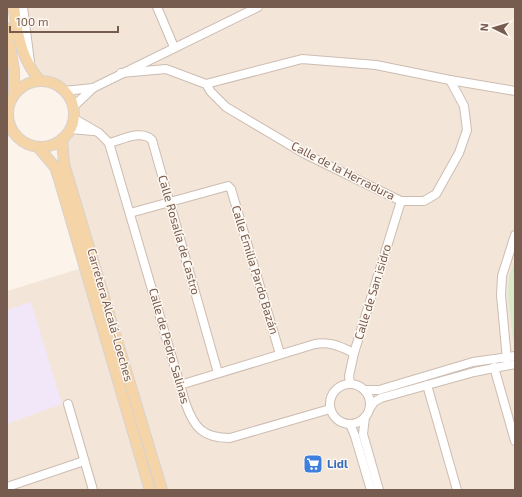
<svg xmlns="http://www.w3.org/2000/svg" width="522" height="497" font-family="'Exo 2',sans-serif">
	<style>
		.residential { fill: #f3e6d9 }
		.education { fill: #f1e7f8 }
		.green { fill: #d8e9c9 }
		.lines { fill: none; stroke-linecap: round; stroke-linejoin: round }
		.minor-casing { stroke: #cdbcb1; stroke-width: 10 }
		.major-casing { stroke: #d9d1ce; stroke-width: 12 }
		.minor { stroke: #fff; stroke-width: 8 }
		.major { stroke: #f5d5a8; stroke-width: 10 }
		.labels { text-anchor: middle; stroke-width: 3; stroke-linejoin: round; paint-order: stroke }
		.street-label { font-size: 12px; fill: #765b4f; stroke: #fef8f1 }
		.shop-label { font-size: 12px; font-weight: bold; fill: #366cbe; stroke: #fef8f1; text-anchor: start }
	</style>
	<rect width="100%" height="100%" fill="#fcf4eb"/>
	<g class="residential">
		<polygon points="13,7 515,7 515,490 162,490 62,139 72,124 73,107 64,91 48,82 40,81"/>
		<polygon points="85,267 150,490 7,490 7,291"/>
	</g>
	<polygon class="education" points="31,302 62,404 7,424 7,310"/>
	<polygon class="green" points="515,259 515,340 513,339 508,294 509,277"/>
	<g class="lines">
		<defs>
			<g id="minor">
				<polyline points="23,7 30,62"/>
				<polyline points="157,7 174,47"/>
				<polyline points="121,73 166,69 206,84 211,92 226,107 305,154 401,201 424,201 436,194 459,153 467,130 464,106 450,80 376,65 302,59 206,84"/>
				<polyline points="450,80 515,91"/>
				<polyline points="64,91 93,88"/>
				<polyline points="73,107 93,88 258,7"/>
				<path d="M73 118 99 133 109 143 185 402C194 428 203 438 230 438L330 409"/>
				<polyline points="70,129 93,131"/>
				<path d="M109 143C122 140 141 129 152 140L218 373"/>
				<polyline points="130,213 228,186 231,189 280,354"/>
				<polyline points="507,360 501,295 502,276 515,235"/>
				<polyline points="494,367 515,441"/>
				<polyline points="350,383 349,376 354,353 401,201"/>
				<circle cx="350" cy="404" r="20"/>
				<path d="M180 385 315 344C330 341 341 347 354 353"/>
				<polyline points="427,385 457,490"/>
				<polyline points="365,390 379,390 473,362 515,356"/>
				<polyline points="68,404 93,490"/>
				<polyline points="370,408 374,402 381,398 474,372 515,364"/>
				<polyline points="365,417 363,434 379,490"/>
				<polyline points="350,424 355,436 371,490"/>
				<polyline points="7,487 84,461"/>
			</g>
			<g id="major">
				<path d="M13 7C19 38 20 56 40 81"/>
				<polyline points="7,28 14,70 14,94"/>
				<circle cx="41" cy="114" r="33"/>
				<polyline points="62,139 64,164 162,490"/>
				<polyline points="38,147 55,167 59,179 150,490"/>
			</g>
		</defs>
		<use href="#minor" class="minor-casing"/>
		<use href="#major" class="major-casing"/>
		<use href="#minor" class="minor"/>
		<use href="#major" class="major"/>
	</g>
	<defs>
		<symbol id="supermarket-square" viewBox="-11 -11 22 22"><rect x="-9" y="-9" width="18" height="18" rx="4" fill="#3f7fe0" stroke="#fef8f1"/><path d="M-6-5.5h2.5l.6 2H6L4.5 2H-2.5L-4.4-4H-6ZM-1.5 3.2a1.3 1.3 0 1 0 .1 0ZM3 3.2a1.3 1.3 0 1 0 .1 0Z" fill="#fff"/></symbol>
	</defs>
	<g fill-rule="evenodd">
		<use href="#supermarket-square" x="302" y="453" width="22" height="22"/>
	</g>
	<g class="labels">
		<g class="street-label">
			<text transform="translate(343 171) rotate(27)" y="4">Calle de la Herradura</text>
			<text transform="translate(179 235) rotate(74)" y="4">Calle Rosalía de Castro</text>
			<text transform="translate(255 270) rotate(73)" y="4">Calle Emilia Pardo Bazán</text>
			<text transform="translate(373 292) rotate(-73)" y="4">Calle de San isidro</text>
			<text transform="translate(110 315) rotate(74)" y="4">Carretera Alcalá-Loeches</text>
			<text transform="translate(169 346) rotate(74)" y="4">Calle de Pedro Salinas</text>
		</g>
		<g class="shop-label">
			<text x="327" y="468">Lidl</text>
		</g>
	</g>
	<rect width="522" height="497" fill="none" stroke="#765b4f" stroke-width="16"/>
	<g transform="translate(494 28) rotate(275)" stroke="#fef8f1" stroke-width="3" paint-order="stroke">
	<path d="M0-3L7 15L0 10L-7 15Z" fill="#765b4f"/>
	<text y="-6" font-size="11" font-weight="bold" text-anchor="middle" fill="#765b4f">N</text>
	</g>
	<path d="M10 26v6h108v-6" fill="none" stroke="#765b4f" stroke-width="2"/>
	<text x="16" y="26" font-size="12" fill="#765b4f" stroke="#fef8f1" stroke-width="3" paint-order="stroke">100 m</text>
</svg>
